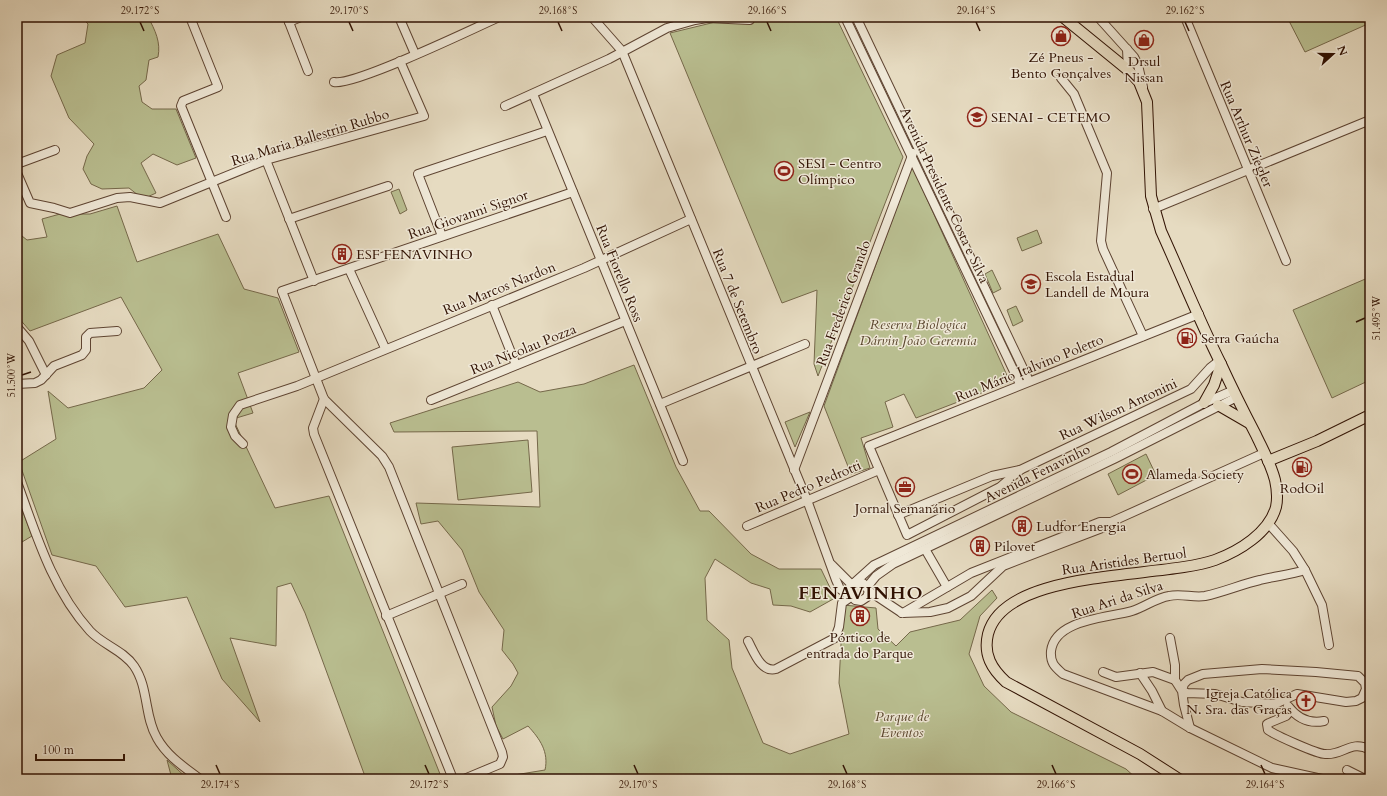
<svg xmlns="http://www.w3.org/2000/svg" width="1387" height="796" font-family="Cardo,serif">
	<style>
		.green { fill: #b9be90; stroke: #75684a }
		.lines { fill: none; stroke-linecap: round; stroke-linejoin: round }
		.minor-casing { stroke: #5e4432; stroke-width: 10 }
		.major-casing { stroke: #311203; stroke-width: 12 }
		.minor { stroke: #efe8d7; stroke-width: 8 }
		.major { stroke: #e6dbc1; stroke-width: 10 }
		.ticks { fill: none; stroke: #311203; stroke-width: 1.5 }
		.labels { text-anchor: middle; stroke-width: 3; stroke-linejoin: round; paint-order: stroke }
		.poi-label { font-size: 14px; fill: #311203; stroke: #efe8d7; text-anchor: start }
		.street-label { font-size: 14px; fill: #311203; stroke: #efe8d7 }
		.park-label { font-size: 14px; font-style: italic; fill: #5a462d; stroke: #efe8d7 }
		.district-label { font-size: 18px; font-weight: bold; letter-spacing: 1px; fill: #311203; stroke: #efe8d7 }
		.neatline { fill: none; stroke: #311203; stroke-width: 1.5 }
		.ticks-label { font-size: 10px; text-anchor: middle; fill: #311203 }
	</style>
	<rect width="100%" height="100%" fill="#e6dbc1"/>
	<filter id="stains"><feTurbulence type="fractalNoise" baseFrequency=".005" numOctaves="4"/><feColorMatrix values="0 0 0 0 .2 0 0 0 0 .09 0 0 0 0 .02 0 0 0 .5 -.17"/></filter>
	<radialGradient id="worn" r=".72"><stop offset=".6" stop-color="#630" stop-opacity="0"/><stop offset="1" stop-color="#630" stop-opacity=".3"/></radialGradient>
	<g class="green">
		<path d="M81 17H148C155 30 161 42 158 57L149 60 146 80 139 86 142 102 152 109H176L196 158 177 165 153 154 141 163 156 193 143 199 129 188 102 189 91 184 83 169 87 156 94 144 69 118 51 76 57 55 85 43 88 24Z"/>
		<polygon points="736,17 836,17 903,157 818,376 814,364 817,290 782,303 670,33"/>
		<polygon points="1287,17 1370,17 1370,23 1305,52"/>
		<polygon points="912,166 1010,382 916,418 904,394 885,402 893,427 861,438 870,468 851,474 824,406"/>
		<polygon points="399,189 407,210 400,214 391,192"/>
		<polygon points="117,206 137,262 218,234 244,289 278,298 299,352 238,373 253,413 233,419 275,508 329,496 442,779 366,779 305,613 291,583 277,587 276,646 230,638 260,722 222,679 187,597 125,607 96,566 52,555 19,462 56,439 48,391 68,408 144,388 162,370 121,297 30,331 17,316 17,232 27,240 47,237 42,219 60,214 90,214"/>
		<polygon points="1037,230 1042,243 1022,251 1017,238"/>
		<polygon points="992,270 1001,289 993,293 985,274"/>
		<polygon points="1370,277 1370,380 1332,398 1293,310"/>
		<polygon points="1016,306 1023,321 1013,326 1007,310"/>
		<path d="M634 365 676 467 700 511H709L751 554 779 569H821L835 598 810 612 791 606 773 605 770 589 751 583 715 559 705 578 707 620 729 640 732 668 763 743 790 754 849 734 839 683 843 605 876 608 878 629 896 646 910 632 960 620 992 590 997 598 980 616 969 654 984 686 1011 712 1126 769 1137 779H490L545 770C549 752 540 739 528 726L503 739 496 726 492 707 511 686 518 673 513 664 502 650 504 630 479 592 462 550 438 521 421 524 416 503 540 507 537 431 394 432 390 423 518 382 540 392 584 384Z"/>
		<polygon points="810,412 795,447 785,422"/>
		<polygon points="528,440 532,492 458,500 452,447"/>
		<polygon points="1146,454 1156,475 1118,495 1108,474"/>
		<polygon points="17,496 32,536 22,542 17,542"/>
		<polygon points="167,760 188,779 172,779"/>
	</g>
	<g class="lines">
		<defs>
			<g id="minor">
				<polyline points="190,17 218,87 183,101 181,106 226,217"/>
				<polyline points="287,17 308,71"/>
				<polyline points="399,17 415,54"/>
				<polyline points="592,17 622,51 807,500 836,580 840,589 850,596"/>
				<polyline points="845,17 1020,384"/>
				<polyline points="856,17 1029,381"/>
				<polyline points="1098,17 1134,57 1138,65 1143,87"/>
				<polyline points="1185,17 1286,261"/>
				<polyline points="289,22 301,17"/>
				<polyline points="1127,49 1128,70"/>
				<polyline points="1061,78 1074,94 1107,173 1101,241 1103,249 1143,336"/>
				<path d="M334 82C354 86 473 29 499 17"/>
				<polyline points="533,94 683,461"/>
				<polyline points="505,106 609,59 667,28 695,20 707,18 750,20 751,17"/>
				<polyline points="266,160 314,281"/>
				<polyline points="17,164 55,150"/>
				<polyline points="17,173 30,203 54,208 70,213 117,198 130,197 160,203 266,160 424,116 400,61"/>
				<polyline points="1153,209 1370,120"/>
				<polyline points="289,219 388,186"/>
				<polyline points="442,236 418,174 547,131"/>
				<polyline points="349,269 385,348"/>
				<polyline points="492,305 516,365"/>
				<polyline points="1199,314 869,446 907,535 1000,487 1020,470 1191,389 1210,368 1219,361"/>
				<polyline points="17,327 29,341 46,375"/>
				<polyline points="17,384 35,383 41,380 54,366 82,355 86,350 86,337 90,333 117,331"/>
				<polyline points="324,399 313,428 314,434 453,779"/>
				<polyline points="431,400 625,321"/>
				<polyline points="660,404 805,344"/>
				<polyline points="243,444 235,436 231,427 233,415 240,405 297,386 584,268 691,219"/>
				<polyline points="794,470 913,153"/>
				<path d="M17 482C36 534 52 589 90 631 103 645 123 650 134 666 149 688 144 716 157 738 167 756 184 767 200 779"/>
				<polyline points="898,515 992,476 1020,470"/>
				<path d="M1268 523 1293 551 1305 570C1290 575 1275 576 1260 580 1242 584 1224 592 1205 596 1193 598 1181 593 1169 596 1156 598 1145 607 1132 611 1108 618 1055 619 1051 651 1050 663 1055 667 1063 674L1162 711 1190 728 1272 768 1322 779"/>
				<polyline points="747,526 879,470"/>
				<polyline points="925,549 947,587"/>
				<polyline points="832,565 852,585"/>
				<polyline points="1305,570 1322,605 1329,645"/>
				<polyline points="854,583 874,565 1111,452 1204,403 1234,390"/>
				<polyline points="867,587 876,576 893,564 1114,459 1237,397"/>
				<polyline points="869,591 867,597 861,601 855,600 849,593 850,587 854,583 863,583 869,591 902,613"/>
				<polyline points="902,613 930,612 948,608 971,596 1003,566 1102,528 1111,522 1264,453"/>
				<polyline points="903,613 971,573 1100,522 1111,522"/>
				<polyline points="386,616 462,584"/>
				<polyline points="1170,638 1175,665 1175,680 1182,691 1187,693 1215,694 1242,702 1275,704 1297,694 1346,702 1356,701 1362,698 1366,689 1365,683 1358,676 1316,672 1262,669 1203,674 1188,680 1184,684 1182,691 1184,705 1190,728"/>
				<path d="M748 641C754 652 761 673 776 669L835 638 839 627 842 603 851 597"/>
				<polyline points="1103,672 1116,677 1153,672 1175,680"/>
				<polyline points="1140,673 1152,691 1162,711"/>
				<path d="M1288 706C1297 718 1309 724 1324 721"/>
				<path d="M1291 710 1286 716 1269 723 1267 724 1268 730C1275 735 1317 754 1325 754 1343 756 1351 739 1370 750"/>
				<polyline points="1347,770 1365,779"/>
				<polyline points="464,779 500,764 503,757 502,752 389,467 382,456 324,399 282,291 573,192"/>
			</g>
			<g id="major">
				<path d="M1063 17 1128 70 1139 82 1147 102 1151 196 1161 231C1181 275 1199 320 1221 364 1232 388 1244 412 1256 435 1263 450 1271 464 1275 480 1277 489 1278 498 1276 507 1269 533 1239 551 1215 560 1161 579 1005 568 988 634 983 655 992 669 1006 682L1140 754 1179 779"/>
				<polyline points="1204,403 1214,385 1221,364"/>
				<polyline points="1218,405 1249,423"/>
				<polyline points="1268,461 1317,441 1370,415"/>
			</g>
		</defs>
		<use href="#minor" class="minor-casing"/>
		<use href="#major" class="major-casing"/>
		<use href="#minor" class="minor"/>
		<use href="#major" class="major"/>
	</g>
	<path class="ticks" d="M140 22 144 31M349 22 353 31M558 22 562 31M767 22 771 31M976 22 980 31M1185 22 1189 31M1356 322 1365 318M22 375 31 372M216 765 220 774M425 765 429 774M634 765 638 774M843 765 847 774M1052 765 1056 774M1261 765 1265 774"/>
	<defs>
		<symbol id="shop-ring" viewBox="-11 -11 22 22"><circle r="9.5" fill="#efe8d7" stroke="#8f2418" stroke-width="1.5"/><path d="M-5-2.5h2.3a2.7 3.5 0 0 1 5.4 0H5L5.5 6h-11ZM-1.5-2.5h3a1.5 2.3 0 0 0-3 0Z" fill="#8f2418"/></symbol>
		<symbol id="university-ring" viewBox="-11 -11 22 22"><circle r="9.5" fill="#efe8d7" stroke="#8f2418" stroke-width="1.5"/><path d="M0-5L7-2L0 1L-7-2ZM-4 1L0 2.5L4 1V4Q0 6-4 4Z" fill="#8f2418"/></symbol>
		<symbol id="stadium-ring" viewBox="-11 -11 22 22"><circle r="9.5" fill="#efe8d7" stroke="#8f2418" stroke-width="1.5"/><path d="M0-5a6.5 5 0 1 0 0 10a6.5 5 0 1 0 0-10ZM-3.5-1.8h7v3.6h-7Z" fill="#8f2418"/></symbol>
		<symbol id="building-ring" viewBox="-11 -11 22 22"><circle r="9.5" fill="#efe8d7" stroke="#8f2418" stroke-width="1.5"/><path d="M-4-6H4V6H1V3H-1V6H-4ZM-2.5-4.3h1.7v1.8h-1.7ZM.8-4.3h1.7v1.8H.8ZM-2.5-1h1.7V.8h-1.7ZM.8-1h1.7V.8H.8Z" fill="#8f2418"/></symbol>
		<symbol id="school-ring" viewBox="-11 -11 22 22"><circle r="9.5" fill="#efe8d7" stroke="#8f2418" stroke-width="1.5"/><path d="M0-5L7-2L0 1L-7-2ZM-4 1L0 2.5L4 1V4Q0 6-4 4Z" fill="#8f2418"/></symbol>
		<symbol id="fuel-ring" viewBox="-11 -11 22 22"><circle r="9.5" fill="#efe8d7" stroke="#8f2418" stroke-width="1.5"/><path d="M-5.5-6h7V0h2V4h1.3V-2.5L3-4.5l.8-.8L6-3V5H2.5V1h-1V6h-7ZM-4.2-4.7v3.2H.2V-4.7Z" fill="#8f2418"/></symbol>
		<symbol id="office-ring" viewBox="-11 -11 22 22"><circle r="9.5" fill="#efe8d7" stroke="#8f2418" stroke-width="1.5"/><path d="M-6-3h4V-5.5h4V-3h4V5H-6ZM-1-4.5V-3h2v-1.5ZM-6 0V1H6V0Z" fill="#8f2418"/></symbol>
		<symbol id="church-ring" viewBox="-11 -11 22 22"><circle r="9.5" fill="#efe8d7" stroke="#8f2418" stroke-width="1.5"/><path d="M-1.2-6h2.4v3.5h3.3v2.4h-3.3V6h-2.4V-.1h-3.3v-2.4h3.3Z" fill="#8f2418"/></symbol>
	</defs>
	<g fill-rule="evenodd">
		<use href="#shop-ring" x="1050" y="25" width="22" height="22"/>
		<use href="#shop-ring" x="1133" y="29" width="22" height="22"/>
		<use href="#university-ring" x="966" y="106" width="22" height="22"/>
		<use href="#stadium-ring" x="773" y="160" width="22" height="22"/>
		<use href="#building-ring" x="331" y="243" width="22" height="22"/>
		<use href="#school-ring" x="1020" y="273" width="22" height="22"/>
		<use href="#fuel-ring" x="1176" y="327" width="22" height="22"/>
		<use href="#fuel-ring" x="1291" y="456" width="22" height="22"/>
		<use href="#stadium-ring" x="1121" y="463" width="22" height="22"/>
		<use href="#office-ring" x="894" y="476" width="22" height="22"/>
		<use href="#building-ring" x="1011" y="515" width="22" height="22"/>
		<use href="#building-ring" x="969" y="535" width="22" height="22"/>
		<use href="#building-ring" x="849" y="605" width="22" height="22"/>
		<use href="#church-ring" x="1295" y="690" width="22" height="22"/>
	</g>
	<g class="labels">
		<g class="poi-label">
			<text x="1061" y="62" text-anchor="middle">Zé Pneus -<tspan x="1061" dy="16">Bento Gonçalves</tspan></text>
			<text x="1144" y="66" text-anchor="middle">Drsul<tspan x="1144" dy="16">Nissan</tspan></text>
			<text x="991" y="122">SENAI - CETEMO</text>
			<text x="798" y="168">SESI - Centro<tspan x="798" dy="16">Olímpico</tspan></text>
			<text x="356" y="259">ESF FENAVINHO</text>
			<text x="1045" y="281">Escola Estadual<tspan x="1045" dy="16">Landell de Moura</tspan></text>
			<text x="1201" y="343">Serra Gaúcha</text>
			<text x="1146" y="479">Alameda Society</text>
			<text x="1302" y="493" text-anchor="middle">RodOil</text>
			<text x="905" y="513" text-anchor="middle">Jornal Semanário</text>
			<text x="1036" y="531">Ludfor Energia</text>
			<text x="994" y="551">Pilovet</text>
			<text x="860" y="642" text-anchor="middle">Pórtico de<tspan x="860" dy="16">entrada do Parque</tspan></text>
			<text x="1292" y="698" text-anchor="end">Igreja Católica<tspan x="1292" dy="16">N. Sra. das Graças</tspan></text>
		</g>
		<g class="street-label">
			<text transform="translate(1247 134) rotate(67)" y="5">Rua Arthur Ziegler</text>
			<text transform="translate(310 137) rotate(-17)" y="5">Rua Maria Ballestrin Rubbo</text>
			<text transform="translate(945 195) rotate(65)" y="5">Avenida Presidente Costa e Silva</text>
			<text transform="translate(468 214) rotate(-19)" y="5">Rua Giovanni Signor</text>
			<text transform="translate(620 273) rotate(68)" y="5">Rua Fiorello Ross</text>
			<text transform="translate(499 288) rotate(-22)" y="5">Rua Marcos Nardon</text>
			<text transform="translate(738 301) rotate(68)" y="5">Rua 7 de Setembro</text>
			<text transform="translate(843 303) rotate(-70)" y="5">Rua Frederico Grando</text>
			<text transform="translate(523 349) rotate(-22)" y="5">Rua Nicolau Pozza</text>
			<text transform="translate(1029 368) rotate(-22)" y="5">Rua Mário Italvino Poletto</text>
			<text transform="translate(1118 409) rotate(-25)" y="5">Rua Wilson Antonini</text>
			<text transform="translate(1037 473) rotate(-26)" y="5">Avenida Fenavinho</text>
			<text transform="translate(808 486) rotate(-23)" y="5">Rua Pedro Pedrotti</text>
			<text transform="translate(1124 561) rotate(-8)" y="5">Rua Aristides Bertuol</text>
			<text transform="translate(1117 599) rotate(-18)" y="5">Rua Ari da Silva</text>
		</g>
		<g class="park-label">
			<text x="918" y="329">Reserva Biologica<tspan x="918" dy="16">Dárvin João Geremia</tspan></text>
			<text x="902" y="721">Parque de<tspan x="902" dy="16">Eventos</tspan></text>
		</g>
		<g class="district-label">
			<text x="861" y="599">FENAVINHO</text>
		</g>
	</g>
	<rect width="1387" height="796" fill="none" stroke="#e6dbc1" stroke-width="44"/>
	<g transform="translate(1333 54) rotate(69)" stroke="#efe8d7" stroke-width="3" paint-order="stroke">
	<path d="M0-3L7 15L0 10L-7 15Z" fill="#311203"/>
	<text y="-6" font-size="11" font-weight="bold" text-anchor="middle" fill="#311203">N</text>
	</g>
	<path d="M36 754v6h88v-6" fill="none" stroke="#311203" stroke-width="2"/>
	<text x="42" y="754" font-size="12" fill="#311203" stroke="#efe8d7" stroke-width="3" paint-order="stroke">100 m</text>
	<rect x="22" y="22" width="1343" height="752" class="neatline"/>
	<g class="ticks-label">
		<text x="140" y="14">29.172°S</text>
		<text x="349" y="14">29.170°S</text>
		<text x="558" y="14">29.168°S</text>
		<text x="767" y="14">29.166°S</text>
		<text x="976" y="14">29.164°S</text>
		<text x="1185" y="14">29.162°S</text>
		<text transform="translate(1376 318) rotate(-90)" y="4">51.495°W</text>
		<text transform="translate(11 375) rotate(-90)" y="4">51.500°W</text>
		<text x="220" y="788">29.174°S</text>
		<text x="429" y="788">29.172°S</text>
		<text x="638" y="788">29.170°S</text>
		<text x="847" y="788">29.168°S</text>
		<text x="1056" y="788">29.166°S</text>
		<text x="1265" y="788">29.164°S</text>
	</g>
	<rect width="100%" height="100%" filter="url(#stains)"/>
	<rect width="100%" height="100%" fill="url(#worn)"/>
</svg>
